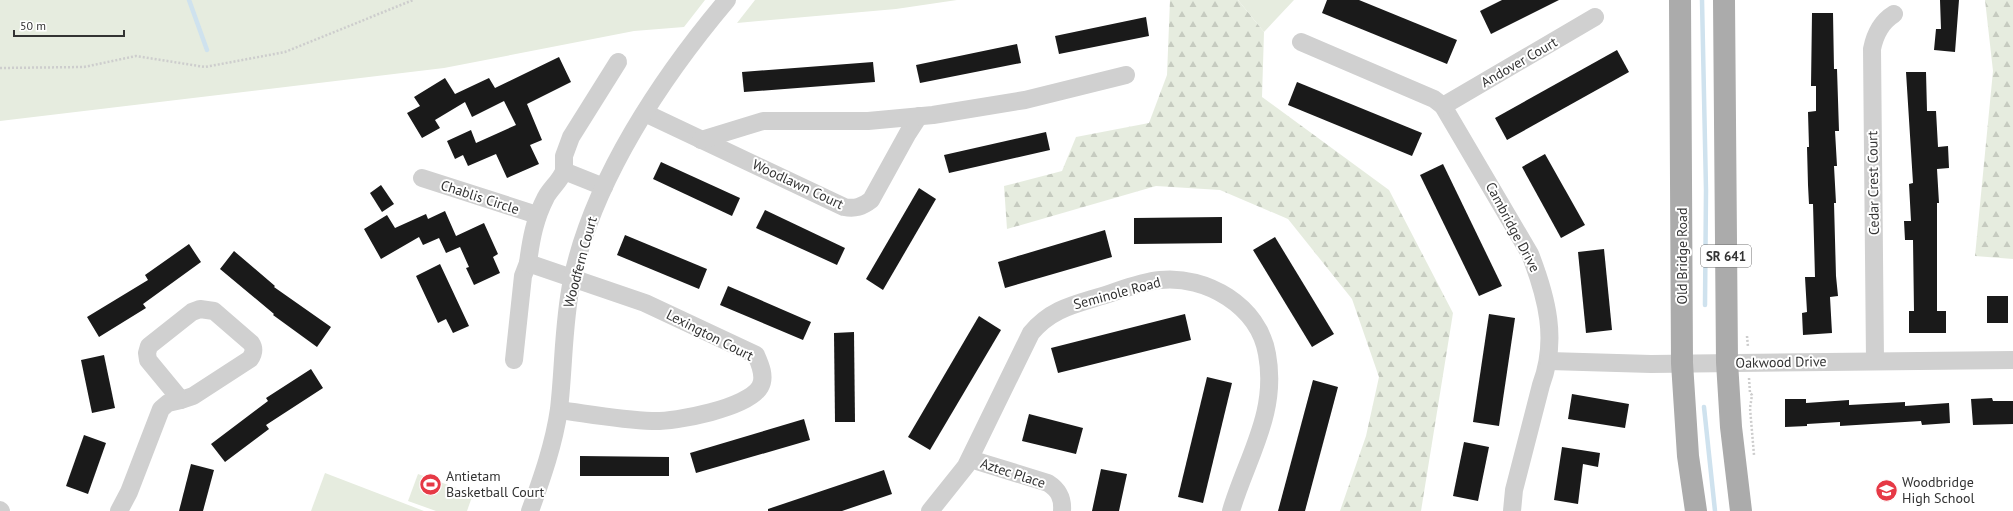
<svg xmlns="http://www.w3.org/2000/svg" width="2013" height="511" font-family="'PT Sans',sans-serif">
	<style>
		.green { fill: #e6ecdf }
		.forest { fill: url(#forest-firs) }
		.lines { fill: none; stroke-linecap: round; stroke-linejoin: round }
		.stream { stroke: #cfe2ee; stroke-width: 4.5 }
		.building { fill: #1a1a1a }
		.path { stroke: #cdcdcd; stroke-width: 2.5; stroke-dasharray: 2 2; stroke-linecap: butt }
		.minor { stroke: #d0d0d0; stroke-width: 18 }
		.major { stroke: #ababab; stroke-width: 22 }
		.labels { text-anchor: middle; stroke-width: 4; stroke-linejoin: round; paint-order: stroke }
		.shield { fill: #fff; stroke: #707070; stroke-width: 1 }
		.shield-label { font-size: 13px; font-weight: bold; fill: #333 }
		.street-label { font-size: 14px; fill: #333; stroke: #fff }
		.poi-label { font-size: 14px; fill: #333; stroke: #fff; text-anchor: start }
	</style>
	<defs>
		<pattern id="forest-firs" width="22" height="20" patternUnits="userSpaceOnUse"><rect width="22" height="20" fill="#e6ecdf"/><path d="M5 1l3.5 6h-7zM16 11l3.5 6h-7z" fill="#c6cbc0"/></pattern>
	</defs>
	<rect width="100%" height="100%" fill="#fff"/>
	<g class="green">
		<polygon points="0,0 705,0 684,27 634,31 444,68 0,121"/>
		<polygon points="755,0 957,0 896,9 737,23"/>
		<polygon points="1238,0 1294,0 1264,32"/>
		<polygon points="325,473 424,511 311,511"/>
		<polygon points="418,474 473,494 467,511 436,511 408,501"/>
	</g>
	<g class="forest">
		<polygon points="1170,0 1238,0 1264,32 1262,97 1389,190 1453,313 1421,511 1340,511 1366,436 1379,377 1352,299 1288,219 1220,190 1156,186 1007,229 1004,186 1062,171 1076,137 1149,123 1167,75"/>
		<polygon points="1985,0 2013,0 2013,259 1975,256 1993,71"/>
	</g>
	<g class="lines">
		<g class="stream">
			<polyline points="189,0 207,50"/>
			<polyline points="1702,0 1706,190 1705,305"/>
			<polyline points="1704,407 1715,511"/>
		</g>
	</g>
	<g class="building">
		<polygon points="1327,0 1359,0 1457,40 1447,64 1322,13"/>
		<polygon points="1502,0 1559,0 1491,34 1480,11"/>
		<polygon points="1940,0 1959,0 1955,52 1934,50 1936,29 1941,29"/>
		<polygon points="1812,13 1833,13 1834,69 1837,69 1839,131 1835,131 1837,166 1834,166 1836,203 1834,203 1836,276 1838,296 1830,297 1832,333 1803,335 1802,313 1807,312 1805,277 1815,277 1813,204 1809,204 1808,185 1807,147 1809,147 1808,112 1816,111 1816,86 1811,86"/>
		<polygon points="1146,17 1149,36 1059,54 1055,36"/>
		<polygon points="1017,44 1021,63 920,83 916,65"/>
		<polygon points="1617,50 1629,72 1507,140 1495,118"/>
		<polygon points="559,57 571,82 527,104 542,140 530,145 539,164 507,178 496,154 468,166 463,155 455,159 447,141 471,130 476,143 516,125 504,101 472,117 465,102 435,120 440,128 422,138 407,113 420,106 414,97 445,78 455,94 489,78 495,88"/>
		<polygon points="873,62 875,82 744,92 742,72"/>
		<polygon points="1906,72 1926,72 1927,111 1936,111 1938,147 1948,146 1949,168 1937,169 1939,203 1937,203 1937,311 1946,311 1946,333 1909,333 1909,311 1914,311 1913,240 1905,240 1904,221 1911,221 1909,184 1913,183"/>
		<polygon points="1297,82 1422,133 1412,156 1288,105"/>
		<polygon points="1046,132 1050,150 949,173 944,155"/>
		<polygon points="1545,154 1585,225 1561,238 1522,167"/>
		<polygon points="661,162 740,198 732,216 653,179"/>
		<polygon points="1443,164 1502,286 1479,296 1420,175"/>
		<polygon points="381,185 394,204 382,212 370,193"/>
		<polygon points="919,188 936,199 883,290 866,279"/>
		<polygon points="765,210 845,248 837,265 756,228"/>
		<polygon points="445,211 456,236 484,223 498,254 493,257 500,273 474,285 466,268 469,267 460,247 446,253 439,238 423,245 419,237 381,259 364,229 387,215 395,228 426,214 428,219"/>
		<polygon points="1222,217 1222,243 1134,244 1134,218"/>
		<polygon points="1105,230 1112,257 1005,288 998,262"/>
		<polygon points="625,235 707,269 699,289 617,255"/>
		<polygon points="1275,237 1334,334 1312,347 1253,250"/>
		<polygon points="189,244 201,262 143,304 146,308 99,337 87,317 148,280 145,275"/>
		<polygon points="1604,249 1612,330 1586,333 1578,252"/>
		<polygon points="234,251 275,286 274,287 331,327 317,347 273,315 274,314 220,269"/>
		<polygon points="440,264 469,326 453,333 446,319 438,323 416,276"/>
		<polygon points="728,286 811,322 803,340 720,305"/>
		<rect x="1987" y="296" width="21" height="27"/>
		<polygon points="1185,314 1191,340 1058,373 1051,348"/>
		<polygon points="1489,314 1515,318 1499,426 1473,422"/>
		<polygon points="979,316 1001,330 930,450 908,437"/>
		<polygon points="854,332 855,422 835,422 834,333"/>
		<polygon points="104,355 115,408 92,413 81,360"/>
		<polygon points="311,369 323,388 266,425 269,429 225,462 211,444 268,401 266,398"/>
		<polygon points="1207,377 1232,383 1203,503 1178,497"/>
		<polygon points="1313,380 1338,387 1305,511 1278,511"/>
		<polygon points="1572,394 1629,404 1625,428 1568,419"/>
		<polygon points="1992,398 1993,401 2013,401 2013,424 1973,425 1971,399"/>
		<polygon points="1785,399 1806,399 1806,403 1849,400 1849,405 1905,402 1905,406 1949,403 1950,423 1922,425 1921,421 1840,426 1840,422 1807,424 1807,426 1785,427"/>
		<polygon points="1029,414 1083,428 1076,454 1022,441"/>
		<polygon points="804,419 810,440 696,473 690,453"/>
		<polygon points="84,435 106,443 88,494 66,486"/>
		<polygon points="1464,442 1489,447 1478,501 1453,496"/>
		<polygon points="1562,447 1600,453 1598,467 1583,464 1578,504 1554,500"/>
		<polygon points="580,456 669,457 669,476 580,476"/>
		<polygon points="191,464 214,470 203,511 179,511"/>
		<polygon points="1101,469 1127,474 1119,511 1092,511"/>
		<polygon points="884,470 892,494 842,511 768,511 768,509"/>
	</g>
	<g class="lines">
		<g class="path">
			<polyline points="0,68 84,67 136,56 205,67 285,52 413,0"/>
			<polyline points="1747,336 1748,347"/>
			<polyline points="1749,378 1750,393 1752,395 1750,408 1754,455"/>
		</g>
		<g class="minor">
			<path d="M1301 42 1434 99 1443 106 1530 254C1547 298 1558 340 1541 385L1514 490 1512 511"/>
			<polyline points="1443,106 1595,17"/>
			<path d="M645 113 844 207C855 209 862 207 871 200L908 133 919 116"/>
			<polyline points="701,140 763,121 868,121 933,115 1025,100 1126,75"/>
			<polyline points="564,171 564,156 571,137 618,62"/>
			<polyline points="422,178 537,215"/>
			<path d="M200 309 214 311 251 343C255 349 254 353 250 359L193 396 181 400 148 360 147 353 149 346 192 312Z"/>
			<polyline points="514,360 523,276 528,263"/>
			<path d="M1875 360 1872 49C1875 34 1881 22 1894 14"/>
			<polyline points="1549,361 1651,364 2013,360"/>
			<path d="M559 410C589 414 621 420 652 421 676 422 748 408 760 387 766 377 760 364 756 355L645 303 528 263C531 239 535 218 546 197 551 188 560 181 564 171L604 187"/>
			<path d="M970 459 1048 483C1059 490 1063 498 1062 511"/>
			<polyline points="0,510 1,511"/>
			<polyline points="119,511 129,492 161,409 168,403 181,400"/>
			<path d="M530 511C542 478 554 444 559 409 564 366 563 323 572 280 593 180 662 77 727 0"/>
			<path d="M930 511 966 466 1031 333C1051 309 1073 305 1102 296 1121 290 1140 282 1160 280 1206 275 1259 306 1267 354 1278 413 1247 457 1231 511"/>
		</g>
		<g class="major">
			<polyline points="1680,0 1682,363 1688,456 1696,511"/>
			<polyline points="1724,0 1727,362 1731,427 1741,511"/>
		</g>
	</g>
	<defs>
		<symbol id="stadium-disc" viewBox="-11 -11 22 22"><circle r="9.5" fill="#e63946" stroke="#fff"/><path d="M0-5a6.5 5 0 1 0 0 10a6.5 5 0 1 0 0-10ZM-3.5-1.8h7v3.6h-7Z" fill="#fff"/></symbol>
		<symbol id="school-disc" viewBox="-11 -11 22 22"><circle r="9.5" fill="#e63946" stroke="#fff"/><path d="M0-5L7-2L0 1L-7-2ZM-4 1L0 2.5L4 1V4Q0 6-4 4Z" fill="#fff"/></symbol>
	</defs>
	<g fill-rule="evenodd">
		<use href="#stadium-disc" x="418" y="472" width="25" height="25"/>
		<use href="#school-disc" x="1874" y="478" width="25" height="25"/>
	</g>
	<g class="labels">
		<rect class="shield" x="1701" y="245" width="50" height="22" rx="3"/>
		<g class="shield-label">
			<text x="1726" y="261">SR 641</text>
		</g>
		<g class="street-label">
			<text transform="translate(1519 62) rotate(-30)" y="5">Andover Court</text>
			<text transform="translate(1873 183) rotate(-91)" y="5">Cedar Crest Court</text>
			<text transform="translate(798 184) rotate(25)" y="5">Woodlawn Court</text>
			<text transform="translate(480 197) rotate(18)" y="5">Chablis Circle</text>
			<text transform="translate(1513 227) rotate(62)" y="5">Cambridge Drive</text>
			<text transform="translate(1682 256) rotate(-90)" y="5">Old Bridge Road</text>
			<text transform="translate(580 262) rotate(-75)" y="5">Woodfern Court</text>
			<text transform="translate(1117 293) rotate(-15)" y="5">Seminole Road</text>
			<text transform="translate(710 335) rotate(27)" y="5">Lexington Court</text>
			<text transform="translate(1781 362) rotate(-1)" y="5">Oakwood Drive</text>
			<text transform="translate(1013 473) rotate(18)" y="5">Aztec Place</text>
		</g>
		<g class="poi-label">
			<text x="446" y="481">Antietam<tspan x="446" dy="16">Basketball Court</tspan></text>
			<text x="1902" y="487">Woodbridge<tspan x="1902" dy="16">High School</tspan></text>
		</g>
	</g>
	<path d="M14 30v6h110v-6" fill="none" stroke="#333333" stroke-width="2"/>
	<text x="20" y="30" font-size="12" fill="#333333" stroke="#ffffff" stroke-width="3" paint-order="stroke">50 m</text>
</svg>
